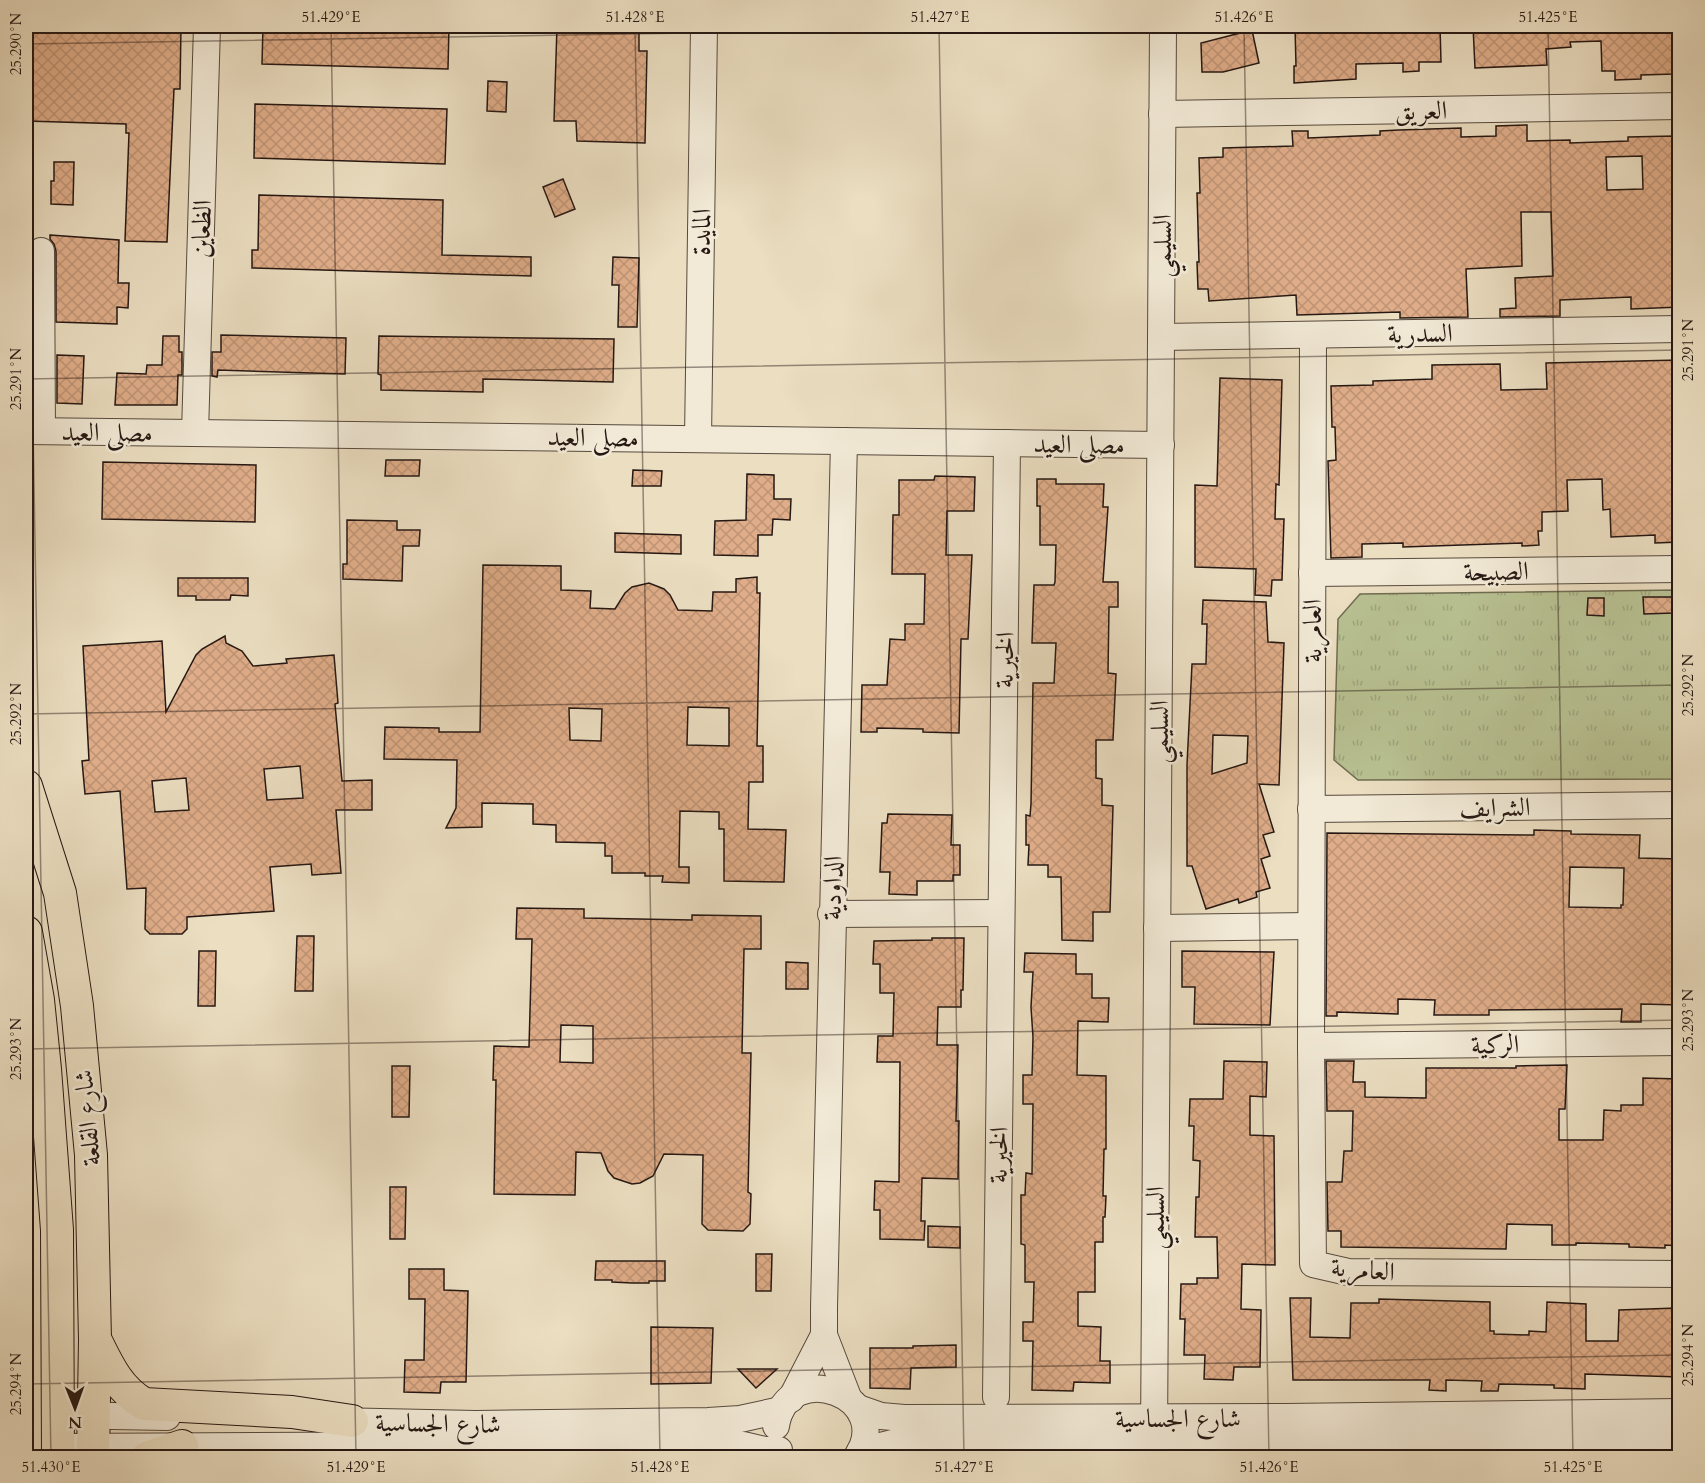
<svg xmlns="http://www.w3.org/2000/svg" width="1705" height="1483" font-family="Cardo,Amiri,serif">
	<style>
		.park { fill: url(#park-tufts); stroke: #6f6c52; stroke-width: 1.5 }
		.building { fill: url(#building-cross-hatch); stroke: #261813; stroke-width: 1.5; fill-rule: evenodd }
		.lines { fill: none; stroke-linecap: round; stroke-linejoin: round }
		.minor-casing { stroke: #574a3e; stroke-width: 28 }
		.major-casing { stroke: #261813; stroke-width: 34 }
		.minor { stroke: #f2ead7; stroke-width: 26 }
		.major { stroke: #ebdec1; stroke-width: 32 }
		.ticks { fill: none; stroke: #261813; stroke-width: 1.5; stroke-opacity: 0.45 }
		.labels { text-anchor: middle; stroke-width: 5; stroke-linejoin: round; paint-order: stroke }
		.street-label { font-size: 26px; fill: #261813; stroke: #f2ead7 }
		.neatline { fill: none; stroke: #261813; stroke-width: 2 }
		.ticks-label { font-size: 15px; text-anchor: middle; fill: #261813 }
	</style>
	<defs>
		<pattern id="park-tufts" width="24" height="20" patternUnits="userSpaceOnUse" patternTransform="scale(1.5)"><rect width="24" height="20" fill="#b8c192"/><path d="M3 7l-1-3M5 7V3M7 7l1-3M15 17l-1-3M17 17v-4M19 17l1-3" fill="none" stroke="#9ea57d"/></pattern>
		<pattern id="building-cross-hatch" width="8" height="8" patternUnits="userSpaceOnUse" patternTransform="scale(1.5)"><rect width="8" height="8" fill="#dfad89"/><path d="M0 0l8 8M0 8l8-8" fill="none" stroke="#bf9475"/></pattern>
	</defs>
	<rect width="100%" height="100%" fill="#ebdec1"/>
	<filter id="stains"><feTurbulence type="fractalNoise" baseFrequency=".00333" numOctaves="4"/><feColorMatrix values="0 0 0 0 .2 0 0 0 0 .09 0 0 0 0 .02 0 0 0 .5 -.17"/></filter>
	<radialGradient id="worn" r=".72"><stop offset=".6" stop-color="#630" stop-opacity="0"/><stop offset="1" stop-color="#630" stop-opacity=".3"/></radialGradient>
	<polygon class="park" points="1679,590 1679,779 1358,780 1334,760 1338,619 1360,594"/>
	<g class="building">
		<polygon points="30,26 90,28 90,26 162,27 162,26 181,26 180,89 174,89 167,242 125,241 129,133 126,133 126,124 26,121"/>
		<polygon points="263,26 449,26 448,69 262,64"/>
		<polygon points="557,26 620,26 620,29 639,30 639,51 647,51 645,143 577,141 576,121 554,121"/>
		<polygon points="1295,26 1440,26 1441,62 1419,62 1419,71 1403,72 1403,63 1356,64 1356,79 1294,83 1294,66 1296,66"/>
		<polygon points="1473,26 1673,26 1674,74 1641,75 1641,79 1615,80 1615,71 1602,71 1601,41 1570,42 1571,47 1546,49 1547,65 1475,68"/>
		<polygon points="1252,30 1259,63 1223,72 1202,72 1201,43"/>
		<polygon points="488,81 507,82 506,112 487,111"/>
		<polygon points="255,104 447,109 445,164 254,158"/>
		<path d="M1527 125V141L1570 140V143L1628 141V137L1674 136 1676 167 1678 218H1675L1680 307 1631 309V297L1560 300V316L1500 317V309L1516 308 1515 278 1553 276 1551 212H1521L1522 266 1466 269 1468 317 1400 318V312L1297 315 1296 295 1209 301 1208 289H1198L1197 262H1199L1197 193H1200L1199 158 1223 157V148L1293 146 1292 131H1308V138L1380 135V131L1399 130 1461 128V137L1496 136V126ZM1642 156 1643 189 1607 190 1606 157Z"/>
		<polygon points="54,162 74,162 73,205 51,204 51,181 54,181"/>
		<polygon points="563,179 575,209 555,217 543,187"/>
		<polygon points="259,195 443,200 442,255 531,257 531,276 252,268 252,250 258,250"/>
		<polygon points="50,235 119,240 118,283 129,283 128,308 117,307 117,324 56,322 56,251 54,244 50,239"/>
		<polygon points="613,257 639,258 637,327 618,327 619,285 612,285"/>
		<polygon points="221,335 346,338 345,374 218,370 217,377 212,376 212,352 221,352"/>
		<polygon points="163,336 179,336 179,352 182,352 182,375 178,375 177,405 115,405 117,373 146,374 147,365 162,365"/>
		<polygon points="379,336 614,339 613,382 483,379 483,392 381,390 381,375 378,374"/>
		<polygon points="57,355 84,356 82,404 57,403"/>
		<polygon points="1680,360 1680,446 1675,446 1677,524 1680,524 1680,542 1655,543 1655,535 1611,537 1610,509 1603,510 1602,479 1567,480 1568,511 1542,512 1542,531 1538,531 1539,545 1522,546 1522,543 1403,547 1403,543 1362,544 1362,557 1331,558 1328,461 1336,460 1335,427 1332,427 1331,386 1373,385 1373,381 1432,379 1432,365 1500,364 1501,390 1547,389 1546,363"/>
		<polygon points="1220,378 1282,380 1279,485 1276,484 1275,519 1284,519 1282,580 1272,580 1271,596 1255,595 1256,569 1195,567 1195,485 1217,486"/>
		<polygon points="386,460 420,460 419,476 385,476"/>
		<polygon points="103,462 256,465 255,522 102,519"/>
		<polygon points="633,470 662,471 661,486 632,486"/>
		<polygon points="747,474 774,475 774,499 791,499 790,520 773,519 772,535 758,535 758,556 714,555 715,521 746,520"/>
		<polygon points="935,476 975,477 974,511 947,511 946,555 972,555 968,639 961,639 959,733 923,732 923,729 877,728 877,732 861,732 862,685 887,685 890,639 905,640 905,624 924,624 925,574 892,574 893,515 899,515 899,480 934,480"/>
		<polygon points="1037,479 1056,479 1056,484 1104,484 1103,507 1108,507 1103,582 1118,582 1118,607 1109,607 1108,673 1116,674 1113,740 1096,740 1096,778 1102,779 1102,805 1113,806 1110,912 1093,912 1093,941 1062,940 1061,877 1048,877 1048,865 1028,865 1029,845 1026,845 1026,815 1030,816 1031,804 1033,683 1054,683 1056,643 1032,643 1034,585 1054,585 1055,582 1056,545 1040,545 1040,506 1037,506"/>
		<polygon points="347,520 397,521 397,530 420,530 419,546 403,546 402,581 343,579 343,564 347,564"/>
		<polygon points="615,533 681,535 681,554 615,552"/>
		<path d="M483 565 561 566V590L591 591 590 608 615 609 625 593 632 587 649 583 664 589 670 595 678 610 712 611 713 592H736V579L757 577V593H760L757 746H763V782H749L748 829 786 830 784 882 724 881V829H719V812L680 811 679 867H689V883L662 882 663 876H645V873H612V856H605V843L556 842V825L533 824V804L482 803V827L446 828 456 808 457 760 384 759 385 727 439 728V732H480ZM688 707 729 708V746L687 745ZM569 708 602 709 601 741 570 740Z"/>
		<polygon points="178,578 248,578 248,596 231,595 230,600 196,600 196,596 178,596"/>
		<polygon points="1643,597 1673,597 1673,613 1644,614"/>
		<polygon points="1588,598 1604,598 1604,616 1587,615"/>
		<path d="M1203 600 1266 602 1268 642 1284 643 1279 785 1259 784 1274 832 1263 835 1270 856 1261 859 1270 888 1256 892 1257 897 1239 903 1238 899 1206 909 1192 866H1187V765L1192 664H1206L1207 624H1202ZM1213 735 1248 736 1247 763 1212 774Z"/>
		<path d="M225 636 226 643 242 651 253 666 287 663 286 659 334 655 338 703 335 704 342 781 372 780V810H336L341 873 312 875 311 864 270 867 274 911 187 917V929L182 934H150L145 929 146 888 127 889 120 791 85 794 82 761 89 760 83 646 162 641 166 712 196 655 202 649ZM300 766 303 798 267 800 264 769ZM186 778 189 810 155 812 152 781Z"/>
		<polygon points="888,814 952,815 951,845 960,845 960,875 953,875 953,881 917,881 917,895 889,894 890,872 880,872 882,823 887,823"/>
		<path d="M1534 830 1571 831V834L1640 835 1639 858 1680 859V1005L1641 1004V1022H1621L1622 1009 1489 1010V1015H1434L1435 1000 1398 999V1014L1337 1012V1016H1326L1327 833 1534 835ZM1570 867 1624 868 1623 905H1621V908L1569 907Z"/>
		<path d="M517 908 584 909V918L692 920V915L761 916V949H744L742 1053H751L748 1192 751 1194 750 1224 743 1231 708 1230 702 1224 703 1155 664 1154 653 1176 640 1183 632 1184 614 1178 608 1171 601 1153 576 1152 575 1195 494 1194 496 1080H493L494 1046 529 1047 532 939H516ZM561 1025 593 1026V1063L560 1062Z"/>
		<polygon points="297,936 314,936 313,991 295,991"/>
		<polygon points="932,938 964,938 963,990 961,990 961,1007 938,1007 937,1045 958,1045 956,1121 959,1121 958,1179 922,1178 921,1221 925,1221 924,1240 880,1239 880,1210 874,1210 875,1181 899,1182 900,1062 877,1062 878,1036 893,1036 894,993 880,993 880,964 873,964 874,941 932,940"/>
		<polygon points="199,951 216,951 215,1006 198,1006"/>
		<polygon points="1182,951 1274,952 1270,1025 1194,1024 1195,987 1182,987"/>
		<polygon points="1025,953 1076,954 1076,974 1092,974 1092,998 1109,998 1108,1022 1078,1021 1077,1075 1106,1076 1106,1149 1104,1149 1103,1196 1106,1196 1105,1217 1103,1217 1103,1242 1095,1242 1095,1292 1078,1292 1078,1326 1101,1327 1100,1361 1110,1361 1110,1383 1074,1382 1073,1391 1032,1390 1033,1341 1023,1341 1023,1322 1033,1322 1034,1282 1025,1282 1025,1245 1021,1244 1021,1195 1025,1195 1026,1173 1032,1174 1033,1104 1023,1104 1023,1075 1032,1075 1033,1037 1031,1007 1033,972 1024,972"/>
		<polygon points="786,962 808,963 808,989 786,989"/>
		<polygon points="1224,1061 1267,1062 1266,1097 1250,1096 1250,1135 1274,1136 1275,1265 1242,1264 1241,1309 1261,1310 1260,1367 1234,1367 1233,1380 1204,1379 1205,1355 1184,1355 1185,1319 1180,1319 1181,1284 1197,1284 1197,1278 1218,1278 1217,1237 1195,1237 1196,1197 1199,1197 1200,1161 1193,1160 1194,1126 1189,1126 1190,1099 1223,1099"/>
		<polygon points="1326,1061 1354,1061 1353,1082 1365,1082 1365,1097 1426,1098 1426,1068 1516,1068 1516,1066 1567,1065 1565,1109 1559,1109 1559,1140 1603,1140 1604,1110 1621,1111 1621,1105 1643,1105 1643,1078 1680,1079 1677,1230 1680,1230 1680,1246 1665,1245 1665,1248 1629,1247 1629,1244 1576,1243 1576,1245 1552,1245 1552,1225 1507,1224 1506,1249 1341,1247 1341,1231 1328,1231 1327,1182 1342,1182 1344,1151 1352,1151 1353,1111 1327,1111"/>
		<polygon points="392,1066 410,1066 409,1117 392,1117"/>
		<polygon points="390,1187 406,1187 405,1239 390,1239"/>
		<polygon points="928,1226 960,1227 960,1248 928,1247"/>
		<polygon points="756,1254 772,1254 771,1291 756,1291"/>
		<polygon points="596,1261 665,1261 665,1281 649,1281 649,1283 632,1283 612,1282 612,1280 595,1280"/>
		<polygon points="409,1269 444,1269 444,1290 468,1291 466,1382 441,1382 440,1393 404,1392 405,1360 424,1360 425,1299 409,1299"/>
		<polygon points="1290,1298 1311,1298 1310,1337 1350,1338 1351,1303 1379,1303 1379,1299 1490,1302 1490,1331 1494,1331 1494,1334 1529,1335 1529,1331 1546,1332 1547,1302 1586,1304 1586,1341 1618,1341 1619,1310 1677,1308 1677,1331 1680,1331 1680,1377 1585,1374 1585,1389 1554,1388 1554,1385 1499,1384 1498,1391 1481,1391 1482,1381 1446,1380 1446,1391 1429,1390 1430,1380 1293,1380"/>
		<polygon points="651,1327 713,1328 711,1383 651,1384"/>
		<polygon points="956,1345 956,1367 911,1368 910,1389 870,1388 870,1348 913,1348 913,1346"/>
		<polygon points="738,1369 777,1369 756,1388"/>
	</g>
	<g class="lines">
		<defs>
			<g id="minor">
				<polyline points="1162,114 1680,106"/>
				<polyline points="41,251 42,431"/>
				<polyline points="1313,335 1311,1046 1313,1264 1348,1272 1680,1274"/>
				<polyline points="1161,337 1680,329"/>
				<polyline points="26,431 1161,445"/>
				<polyline points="195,433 207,26"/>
				<polyline points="698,439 704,26"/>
				<polyline points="844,441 824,1308 824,1335 848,1397"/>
				<polyline points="1312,573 1680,569"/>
				<polyline points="1311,809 1680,805"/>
				<polyline points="831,914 1000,913"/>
				<polyline points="1157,928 1311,926"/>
				<polyline points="1311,1046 1680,1042"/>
				<polyline points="26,1054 40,1093"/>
				<polyline points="996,1397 1007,443"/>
				<polyline points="791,1399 824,1335"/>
				<polyline points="858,1408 881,1416 904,1418 1285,1417 1680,1412"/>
				<polyline points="59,1415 167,1417"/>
				<polyline points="333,1421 476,1424 708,1421 740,1419 781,1410"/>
				<path d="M776 1426C787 1355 898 1397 856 1458"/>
				<polyline points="1154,1439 1163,26"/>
				<polyline points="58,1447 690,1444 743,1445 765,1450 779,1450"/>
				<polyline points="860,1451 904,1440 1680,1437"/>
			</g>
			<g id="major">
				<polyline points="26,786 60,893 77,1006 91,1155 95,1340 93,1458"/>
				<polyline points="26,932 38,1000 45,1069 57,1230 58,1458"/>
				<path d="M97 1343C109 1368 120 1390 144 1404L292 1412 352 1421"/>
				<polyline points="147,1458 182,1446"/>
			</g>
		</defs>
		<use href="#minor" class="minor-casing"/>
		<use href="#major" class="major-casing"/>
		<use href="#minor" class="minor"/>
		<use href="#major" class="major"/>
	</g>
	<path class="ticks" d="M26 26 51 1458M331 26 356 1458M635 26 660 1458M939 26 964 1458M1244 26 1269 1458M1548 26 1573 1458M26 44 1108 26M26 379 1680 350M26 714 1680 685M26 1049 1680 1020M26 1384 1680 1355"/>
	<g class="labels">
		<g class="street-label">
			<text transform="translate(1421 110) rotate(-1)" y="9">العريق</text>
			<text transform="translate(201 229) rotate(-88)" y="9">الظعاين</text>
			<text transform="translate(701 232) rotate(-89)" y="9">المايدة</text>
			<text transform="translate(1162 246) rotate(-90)" y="9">السليمي</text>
			<text transform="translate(1420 333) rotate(-1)" y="9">السدرية</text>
			<text transform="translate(107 432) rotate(1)" y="9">مصلى العيد</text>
			<text transform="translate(593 437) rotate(1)" y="9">مصلى العيد</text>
			<text transform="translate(1079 444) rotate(1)" y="9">مصلى العيد</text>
			<text transform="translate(1496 571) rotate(-1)" y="9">الصبيحة</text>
			<text transform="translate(1312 631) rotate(-90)" y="9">العامرية</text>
			<text transform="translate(1004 660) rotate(-89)" y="9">الخيرية</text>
			<text transform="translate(1159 732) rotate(-90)" y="9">السليمي</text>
			<text transform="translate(1495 807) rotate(-1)" y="9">الشرايف</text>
			<text transform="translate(832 888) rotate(-89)" y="9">الداودية</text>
			<text transform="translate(1495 1044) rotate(-1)" y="9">الركية</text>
			<text transform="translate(87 1118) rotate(-95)" y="9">شارع القلعة</text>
			<text transform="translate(998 1155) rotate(-89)" y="9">الخيرية</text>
			<text transform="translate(1155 1218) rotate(-90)" y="9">السليمي</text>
			<text transform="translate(1363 1269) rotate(5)" y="9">العامرية</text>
			<text x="1178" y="1427">شارع الجساسية</text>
			<text transform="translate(438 1423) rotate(1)" y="9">شارع الجساسية</text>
		</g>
	</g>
	<rect width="1705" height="1483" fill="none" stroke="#ebdec1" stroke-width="66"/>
	<g transform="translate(75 1408) rotate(179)" stroke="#f2ead7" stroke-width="4.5" paint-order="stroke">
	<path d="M0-4.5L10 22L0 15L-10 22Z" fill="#261813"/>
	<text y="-9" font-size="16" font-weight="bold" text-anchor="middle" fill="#261813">N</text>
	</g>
	<rect x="33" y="33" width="1639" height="1417" class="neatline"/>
	<g class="ticks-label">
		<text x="331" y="22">51.429°E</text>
		<text x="635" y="22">51.428°E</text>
		<text x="940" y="22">51.427°E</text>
		<text x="1244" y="22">51.426°E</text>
		<text x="1548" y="22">51.425°E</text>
		<text transform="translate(16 44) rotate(-90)" y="5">25.290°N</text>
		<text transform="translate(1688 350) rotate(-90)" y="5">25.291°N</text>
		<text transform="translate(16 379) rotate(-90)" y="5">25.291°N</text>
		<text transform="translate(1688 685) rotate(-90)" y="5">25.292°N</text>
		<text transform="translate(16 714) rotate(-90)" y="5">25.292°N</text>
		<text transform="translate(1688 1020) rotate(-90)" y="5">25.293°N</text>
		<text transform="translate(16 1049) rotate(-90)" y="5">25.293°N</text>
		<text transform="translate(1688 1355) rotate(-90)" y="5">25.294°N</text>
		<text transform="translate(16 1384) rotate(-90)" y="5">25.294°N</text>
		<text x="51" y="1472">51.430°E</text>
		<text x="356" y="1472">51.429°E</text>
		<text x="660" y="1472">51.428°E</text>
		<text x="964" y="1472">51.427°E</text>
		<text x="1269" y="1472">51.426°E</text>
		<text x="1573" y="1472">51.425°E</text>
	</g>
	<rect width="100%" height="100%" filter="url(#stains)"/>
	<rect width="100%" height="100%" fill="url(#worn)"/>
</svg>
